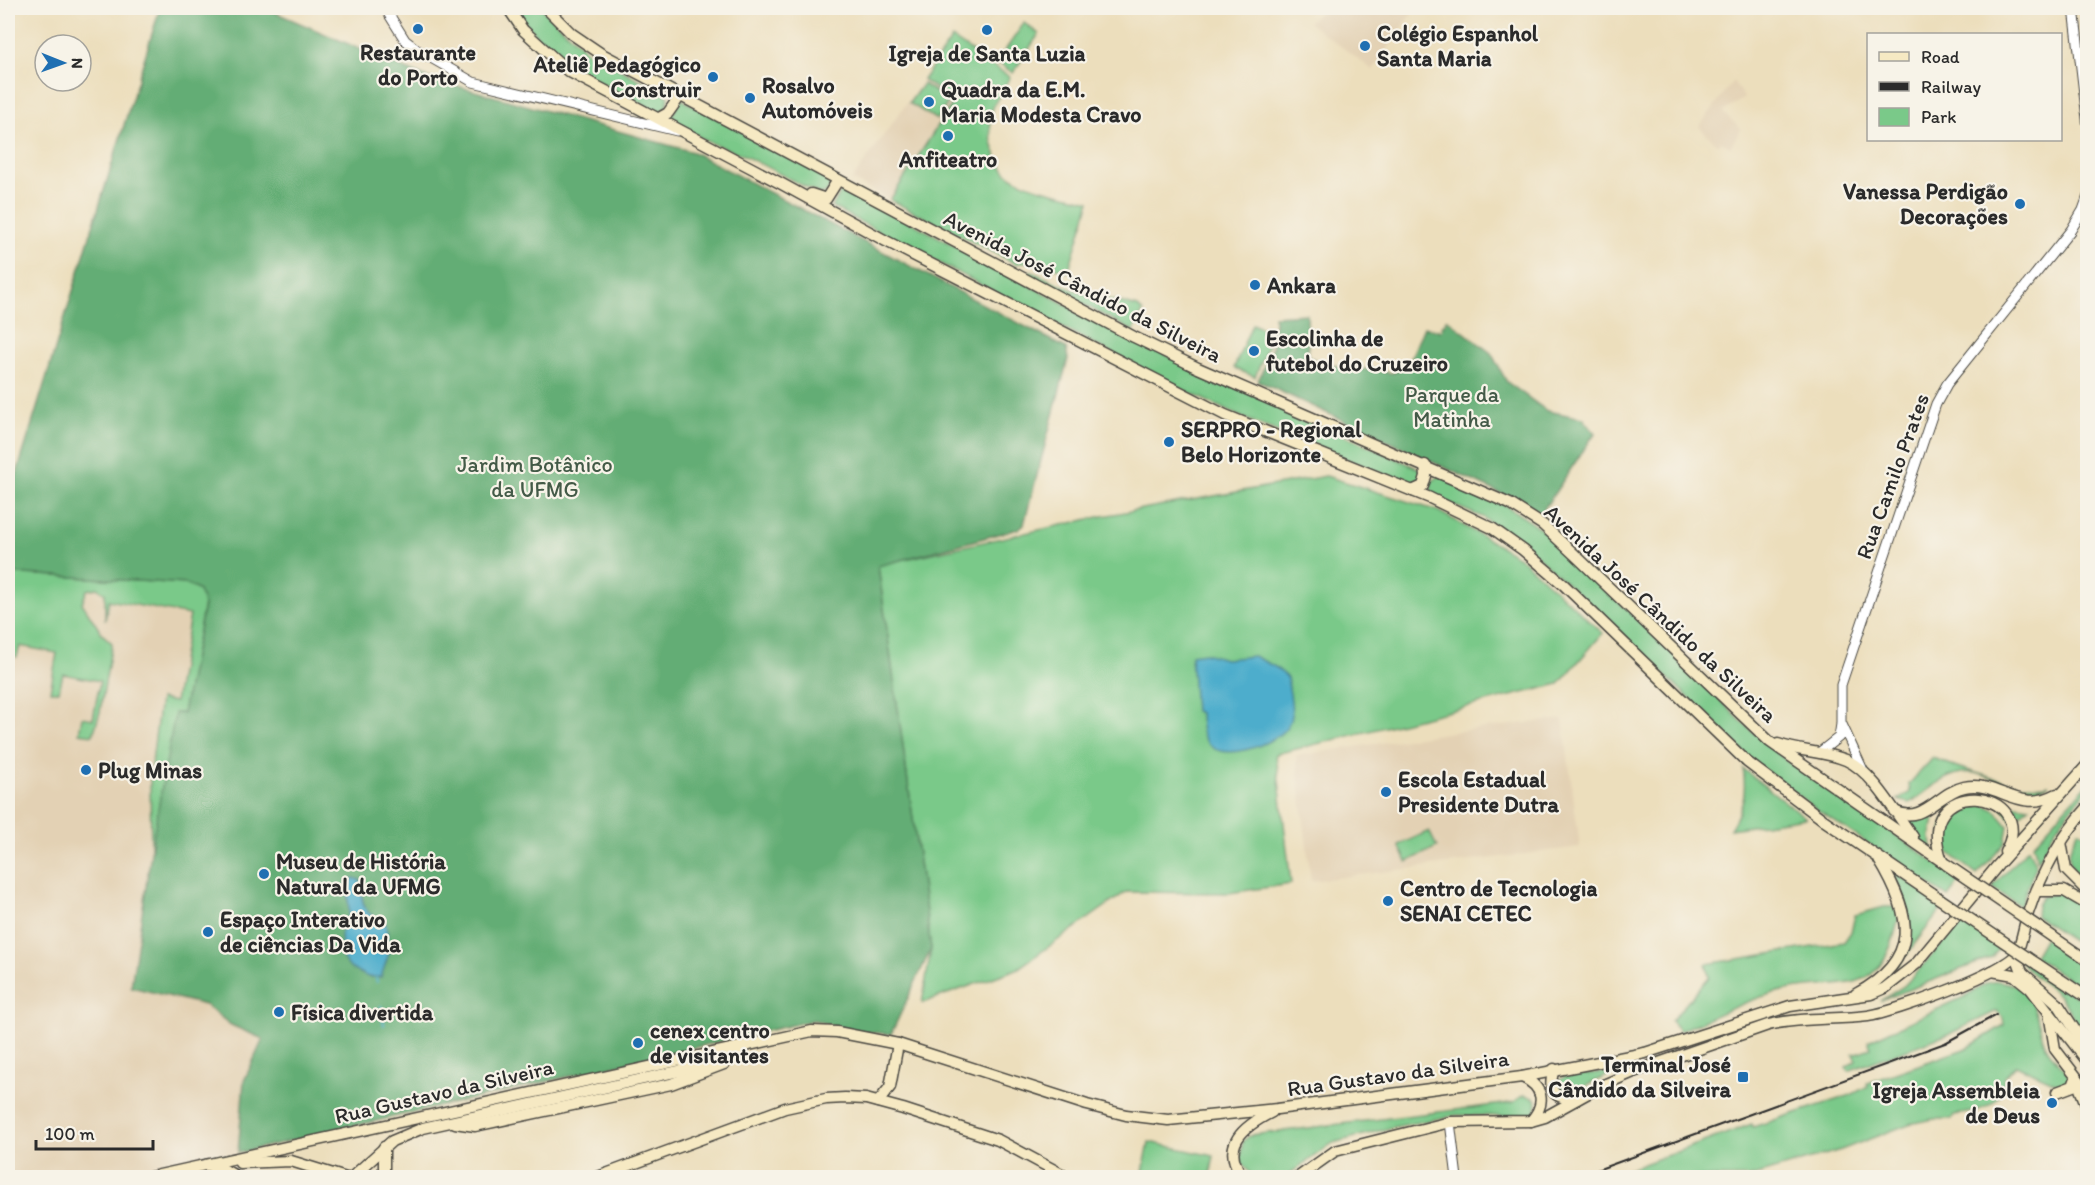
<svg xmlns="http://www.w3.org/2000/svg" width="2095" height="1185" font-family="Itim,sans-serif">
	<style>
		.built { fill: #e3d1b4 }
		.green { fill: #7ac989; stroke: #527a5a; stroke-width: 1.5 }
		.forest { fill: #63ad75; stroke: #476c50; stroke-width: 1.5 }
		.water { fill: #4eadcc; stroke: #3c6c7c; stroke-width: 1.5 }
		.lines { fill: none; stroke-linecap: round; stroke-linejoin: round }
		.stream { stroke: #4eadcc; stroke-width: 2 }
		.tertiary-casing { stroke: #484641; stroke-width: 11 }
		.secondary-casing { stroke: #484641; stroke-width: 13 }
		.tertiary { stroke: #fff; stroke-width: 9 }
		.secondary { stroke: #f6e9c3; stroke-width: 10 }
		.rail { stroke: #2b2b2b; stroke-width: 2 }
		.secondary-bridge-casing { stroke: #484641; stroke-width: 13; stroke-linecap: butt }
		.secondary-bridge { stroke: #f6e9c3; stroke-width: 10 }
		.poi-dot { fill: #1f6fb2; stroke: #f7f3e8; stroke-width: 2 }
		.labels { text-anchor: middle; stroke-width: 4.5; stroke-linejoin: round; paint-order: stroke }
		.poi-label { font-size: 22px; font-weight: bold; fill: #2b2b2b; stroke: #f7f3e8; text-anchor: start }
		.street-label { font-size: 22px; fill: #2b2b2b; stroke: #f7f3e8 }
		.park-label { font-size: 22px; fill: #435a47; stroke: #f7f3e8 }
	</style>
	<rect width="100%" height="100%" fill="#f7f3e8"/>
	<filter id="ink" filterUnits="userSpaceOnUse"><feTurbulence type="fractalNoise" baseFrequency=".0167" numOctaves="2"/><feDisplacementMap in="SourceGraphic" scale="12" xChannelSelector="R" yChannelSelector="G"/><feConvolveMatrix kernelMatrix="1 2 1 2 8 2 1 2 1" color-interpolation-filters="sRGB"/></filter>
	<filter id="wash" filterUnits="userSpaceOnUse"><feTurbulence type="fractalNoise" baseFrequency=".008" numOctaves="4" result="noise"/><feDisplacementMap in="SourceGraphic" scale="24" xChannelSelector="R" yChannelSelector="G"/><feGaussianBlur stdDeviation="1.35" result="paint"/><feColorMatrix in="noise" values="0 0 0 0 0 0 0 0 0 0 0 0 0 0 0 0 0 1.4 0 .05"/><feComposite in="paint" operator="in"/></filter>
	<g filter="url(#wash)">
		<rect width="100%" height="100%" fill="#ecdebc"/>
		<g class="built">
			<polygon points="1325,8 1416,8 1373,70 1308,22"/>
			<polygon points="923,80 951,99 952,103 890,200 852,180"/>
			<polygon points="1733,81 1744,98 1723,112 1741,129 1730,147 1721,141 1718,145 1699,127"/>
			<polygon points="8,573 199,590 155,826 131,987 205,1005 231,1025 263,1039 244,1081 238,1153 208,1156 114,1177 8,1177"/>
			<polygon points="1563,719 1580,847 1311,881 1296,756 1459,731"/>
		</g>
		<g class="green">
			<path d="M515 8H541L588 52 666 94 669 97 666 107 660 113C602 84 552 65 515 8Z"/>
			<polygon points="1024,23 1039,34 1013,73 997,62"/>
			<path d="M952 38 1010 77C1005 86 999 96 994 105 986 124 992 157 1006 172 1022 188 1068 195 1090 201L1068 272 1032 260 1016 264 890 200 952 104 951 99 923 80Z"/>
			<polygon points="923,84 949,101 937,120 909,103"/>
			<polygon points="681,99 829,178 832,183 827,192 819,194 743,155 706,141 670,120"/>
			<polygon points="844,187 1131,339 1424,471 1418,488 1241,417 1177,387 832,207"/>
			<polygon points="1030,271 1071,289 1138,307 1143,312 1133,331 1027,274"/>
			<polygon points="1252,324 1273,333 1255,377 1234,368"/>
			<polygon points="1441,475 1499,501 1540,528 1670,650 1743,723 1787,761 1961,880 1948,897 1819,811 1748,758 1702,710 1535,554 1482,517 1431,496 1431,482"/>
			<polygon points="1326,476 1438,511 1519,557 1603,633 1559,684 1276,754 1291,884 1229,893 1126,892 1017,969 922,1003 931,949 878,565 1103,516"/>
			<polygon points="8,573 187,584 199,590 204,604 183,714 176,713 151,851 150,777 160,699 175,702 190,615 109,600 105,620 105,593 97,588 87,590 82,603 102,634 112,643 100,712 93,735 79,733 82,717 93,719 100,681 63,674 59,691 50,691 57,653 20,646 17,657 8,656"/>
			<path d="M1933 758C1955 767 2028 792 2049 784 2013 807 1993 764 1957 774 1939 779 1925 793 1910 803L1898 800 1910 792 1909 784Z"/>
			<path d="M1743 769 1806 818 1730 829C1743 808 1747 794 1743 769Z"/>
			<polygon points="2087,785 2087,790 2056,828 2038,861 2033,844"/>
			<path d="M1982 789 2010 804 2029 807 2012 822C2007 815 2001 805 1995 799 1977 782 1949 800 1935 812L1931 835 1932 851 1915 835 1903 817 1961 791Z"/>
			<path d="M1980 802 1995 810 2008 826 2005 843 1977 875 1944 849C1937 816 1948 807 1980 802Z"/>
			<path d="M2079 830 2087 836 2088 853 2077 874C2064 859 2069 847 2079 830Z"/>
			<polygon points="1429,831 1437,847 1407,862 1399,845"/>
			<polygon points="2028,848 2036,866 2020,906 1992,887"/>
			<polygon points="1891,869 1944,906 1896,968 1909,921 1901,890"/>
			<polygon points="2059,892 2087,909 2087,950 2036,916 2037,905 2042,897"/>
			<path d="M1884 907H1894L1899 916C1881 1007 1841 975 1774 993 1741 1002 1712 1018 1680 1031L1671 1021 1709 977 1706 964 1844 942 1851 932 1855 915Z"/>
			<polygon points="1964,920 2001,947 1992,957 1880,1001 1904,986"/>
			<polygon points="2045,937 2087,967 2087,992 2034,956"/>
			<path d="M2018 957 2087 1003V1042C2076 1030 2072 1011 2061 998 2048 983 2027 974 2018 957Z"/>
			<path d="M1997 981C2041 986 2033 1018 2046 1046 2051 1059 2066 1066 2071 1079L2062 1086 2016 1065 2004 1078C2006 1107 1974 1113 1954 1115L1952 1119H1934L1909 1124 1841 1150 1750 1177 1606 1178 1752 1124 1753 1127 1851 1095 1868 1086 1867 1083 1967 1048 2004 1025 2003 1018 1997 1011 1949 1034 1848 1071 1846 1067 1856 1061 1853 1054 1871 1048 1868 1041 1966 996 1987 983Z"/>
			<polygon points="1617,1071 1569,1094 1557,1089 1557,1083 1565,1076"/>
			<polygon points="1524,1095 1533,1097 1537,1102 1535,1115 1524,1117 1457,1115 1394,1127 1333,1143 1285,1177 1253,1177 1240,1161 1243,1141 1251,1135 1503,1104 1514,1102"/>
			<polygon points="1149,1142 1214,1156 1210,1177 1142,1177"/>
		</g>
		<g class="forest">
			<polygon points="160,8 265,8 425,77 693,152 1066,348 1068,359 1024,524 1018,529 878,566 931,949 891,1034 850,1031 814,1020 238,1153 244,1081 263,1039 231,1025 205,1005 131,987 155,826 175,713 183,713 204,605 199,591 187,584 8,573 8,502"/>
			<polygon points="1307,314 1308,356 1322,364 1393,373 1409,363 1424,327 1440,331 1447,319 1491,353 1507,382 1547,411 1583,418 1595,433 1538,518 1506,496 1258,381 1273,345 1274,316"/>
		</g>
		<g class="water">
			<path d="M1205 653 1225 659 1254 656 1275 667 1287 677C1289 691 1295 710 1289 723 1282 742 1229 761 1212 747 1202 740 1200 724 1200 713L1195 711 1191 655Z"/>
			<path d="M354 878 360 880C363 907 361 911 386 924L389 953 381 977H368L350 968 342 957 341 932 349 914 347 881Z"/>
		</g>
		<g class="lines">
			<g class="stream">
				<polyline points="376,978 377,982"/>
				<polyline points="381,1006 384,1025"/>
			</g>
		</g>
	</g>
	<g filter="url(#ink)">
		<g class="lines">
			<defs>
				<g id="tertiary">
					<polyline points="385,8 405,40 419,51 473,82 677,131"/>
					<polyline points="2074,8 2088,128"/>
					<polyline points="1820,752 1839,737 1841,724"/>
					<polyline points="1863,770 1841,722 1841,685 1936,404 1947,384 2071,230 2083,210 2088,196"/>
					<polyline points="1450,1122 1457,1178"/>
				</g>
				<g id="secondary">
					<polyline points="508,8 523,30 568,71 780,183 886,241 1225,415 1430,498 1492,528 1523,550 1564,585 1747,762 1825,821 1931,893"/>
					<polyline points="546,8 572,34 600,53 1134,337 1198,368 1510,504 1543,525 1575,555 1770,742 1947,865"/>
					<polyline points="659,118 668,113 680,96"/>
					<polyline points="811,194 826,199 838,180"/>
					<polyline points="1412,491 1423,486 1426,476 1425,465"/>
					<path d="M1778 744C1800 752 1824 751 1846 760 1872 771 1896 814 1913 837"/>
					<path d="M1894 811C1924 825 1937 793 1964 787 1999 780 2018 815 2057 794"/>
					<polyline points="2061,842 2066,870 2088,892"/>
					<path d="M1942 861C1910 772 2042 787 2005 852"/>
					<polyline points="2037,891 2064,891 2088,905"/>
					<polyline points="2053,937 2088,961"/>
					<polyline points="2016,955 2022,972 2058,1004 2088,1050"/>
					<polyline points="2037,964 2088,998"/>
					<polyline points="1992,971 2014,975 2030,988 2088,1062"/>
					<path d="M1856 994C1921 959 1913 916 1879 860"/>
					<polyline points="2049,1013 2055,1049 2088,1092"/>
					<path d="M1554 1069C1547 1091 1553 1099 1577 1099"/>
					<path d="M1522 1077C1544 1087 1546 1104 1531 1121"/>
					<polyline points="2078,1084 2088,1109"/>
					<polyline points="2057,1092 2073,1086 2076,1078"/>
					<polyline points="878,1102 890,1087 898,1044"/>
					<polyline points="455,1123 475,1126 671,1084 724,1064 748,1045"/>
					<polyline points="384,1147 384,1178"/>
					<polyline points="240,1163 291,1161 346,1178"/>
					<polyline points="206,1165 225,1170 239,1178"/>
					<polyline points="146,1178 812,1031 837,1032 898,1044 1087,1105 1126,1115 1168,1120 1277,1109 1522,1077 1645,1053 1790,1006 1871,994 1885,988 1916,964 1998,865 2088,764"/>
					<polyline points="351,1178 392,1141 423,1128 679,1071 726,1053"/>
					<polyline points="595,1178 785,1108 826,1099 845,1098 866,1099 903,1109 998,1140 1069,1178"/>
					<path d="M1244 1178C1218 1146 1244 1126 1272 1112"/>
					<path d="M1297 1178 1335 1151 1450 1122 1531 1121 1545 1117 1601 1086 1636 1071 1768 1025C1801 1017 1834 1020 1868 1016 1892 1013 2008 972 2017 953 2022 940 2024 926 2028 913 2041 874 2060 838 2088 807"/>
				</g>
			</defs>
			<use href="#tertiary" class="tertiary-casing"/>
			<use href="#secondary" class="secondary-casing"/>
			<use href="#tertiary" class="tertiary"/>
			<use href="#secondary" class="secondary"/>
			<polyline class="rail" points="1575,1178 1945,1043 1996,1015"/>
			<defs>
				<g id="secondary-bridge">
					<polyline points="1947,865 2053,937"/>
					<polyline points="1931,893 2037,964"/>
				</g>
			</defs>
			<use href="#secondary-bridge" class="secondary-bridge-casing"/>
			<use href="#secondary-bridge" class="secondary-bridge"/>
		</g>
	</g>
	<g class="poi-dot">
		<circle cx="418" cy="29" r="6"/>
		<circle cx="987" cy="30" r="6"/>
		<circle cx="1365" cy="46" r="6"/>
		<circle cx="713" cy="77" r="6"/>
		<circle cx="750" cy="98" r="6"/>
		<circle cx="929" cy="102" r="6"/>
		<circle cx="948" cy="136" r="6"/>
		<circle cx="2020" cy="204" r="6"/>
		<circle cx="1255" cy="285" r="6"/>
		<circle cx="1254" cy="351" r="6"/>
		<circle cx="1169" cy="442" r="6"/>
		<circle cx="86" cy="770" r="6"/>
		<circle cx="1386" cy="792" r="6"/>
		<circle cx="264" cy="874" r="6"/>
		<circle cx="1388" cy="901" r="6"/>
		<circle cx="208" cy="932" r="6"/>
		<circle cx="279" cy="1012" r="6"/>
		<circle cx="638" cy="1043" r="6"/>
		<rect x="1737" y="1071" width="12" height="12" rx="3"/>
		<circle cx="2052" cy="1103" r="6"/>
	</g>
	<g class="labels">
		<g class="poi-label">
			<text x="1377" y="41">Colégio Espanhol<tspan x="1377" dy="25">Santa Maria</tspan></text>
			<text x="418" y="60" text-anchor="middle">Restaurante<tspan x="418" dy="25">do Porto</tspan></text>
			<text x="987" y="61" text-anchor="middle">Igreja de Santa Luzia</text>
			<text x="701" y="72" text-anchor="end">Ateliê Pedagógico<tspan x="701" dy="25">Construir</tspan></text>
			<text x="762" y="93">Rosalvo<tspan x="762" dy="25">Automóveis</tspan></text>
			<text x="941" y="97">Quadra da E.M.<tspan x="941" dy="25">Maria Modesta Cravo</tspan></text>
			<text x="948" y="167" text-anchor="middle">Anfiteatro</text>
			<text x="2008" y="199" text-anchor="end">Vanessa Perdigão<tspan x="2008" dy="25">Decorações</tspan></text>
			<text x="1267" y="293">Ankara</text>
			<text x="1266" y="346">Escolinha de<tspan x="1266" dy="25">futebol do Cruzeiro</tspan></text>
			<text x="1181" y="437">SERPRO - Regional<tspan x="1181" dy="25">Belo Horizonte</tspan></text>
			<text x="98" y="778">Plug Minas</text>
			<text x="1398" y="787">Escola Estadual<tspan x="1398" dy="25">Presidente Dutra</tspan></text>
			<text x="276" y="869">Museu de História<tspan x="276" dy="25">Natural da UFMG</tspan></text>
			<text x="1400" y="896">Centro de Tecnologia<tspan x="1400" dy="25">SENAI CETEC</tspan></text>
			<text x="220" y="927">Espaço Interativo<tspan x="220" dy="25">de ciências Da Vida</tspan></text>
			<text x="291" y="1020">Física divertida</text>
			<text x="650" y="1038">cenex centro<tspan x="650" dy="25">de visitantes</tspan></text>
			<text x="1731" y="1072" text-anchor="end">Terminal José<tspan x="1731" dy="25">Cândido da Silveira</tspan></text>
			<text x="2040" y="1098" text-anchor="end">Igreja Assembleia<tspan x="2040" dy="25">de Deus</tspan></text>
		</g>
		<g class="street-label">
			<text transform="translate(1083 286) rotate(27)" y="8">Avenida José Cândido da Silveira</text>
			<text transform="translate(1892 476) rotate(-70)" y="8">Rua Camilo Prates</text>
			<text transform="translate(1661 613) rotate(43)" y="8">Avenida José Cândido da Silveira</text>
			<text transform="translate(1398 1073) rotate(-8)" y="8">Rua Gustavo da Silveira</text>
			<text transform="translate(444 1091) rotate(-13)" y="8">Rua Gustavo da Silveira</text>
		</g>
		<g class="park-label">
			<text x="1452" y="402">Parque da<tspan x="1452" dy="25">Matinha</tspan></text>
			<text x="535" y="472">Jardim Botânico<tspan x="535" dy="25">da UFMG</tspan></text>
		</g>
	</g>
	<rect width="2095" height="1185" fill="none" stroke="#f7f3e8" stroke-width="30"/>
	<rect x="1867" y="33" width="195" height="108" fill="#f7f3e8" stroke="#a5a39c" stroke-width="1.5"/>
	<rect x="1879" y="52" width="30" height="9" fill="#f6e9c3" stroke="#a5a39c" stroke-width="1.5"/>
	<text x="1921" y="63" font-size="18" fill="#2b2b2b">Road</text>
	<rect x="1879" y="82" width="30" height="9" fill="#2b2b2b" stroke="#a5a39c" stroke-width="1.5"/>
	<text x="1921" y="93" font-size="18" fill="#2b2b2b">Railway</text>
	<rect x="1879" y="108" width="30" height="18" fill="#7ac989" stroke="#a5a39c" stroke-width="1.5"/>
	<text x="1921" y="123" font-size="18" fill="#2b2b2b">Park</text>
	<g transform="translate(63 63) rotate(91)"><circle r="28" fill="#f7f3e8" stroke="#a5a39c" stroke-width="1.5"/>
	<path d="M0-4.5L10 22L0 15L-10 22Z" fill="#1f6fb2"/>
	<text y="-9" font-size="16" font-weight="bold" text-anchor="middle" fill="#2b2b2b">N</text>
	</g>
	<path d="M36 1140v9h117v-9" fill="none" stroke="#2b2b2b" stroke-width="3"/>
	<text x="45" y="1140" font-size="18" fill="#2b2b2b" stroke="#f7f3e8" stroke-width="4.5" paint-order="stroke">100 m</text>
</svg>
